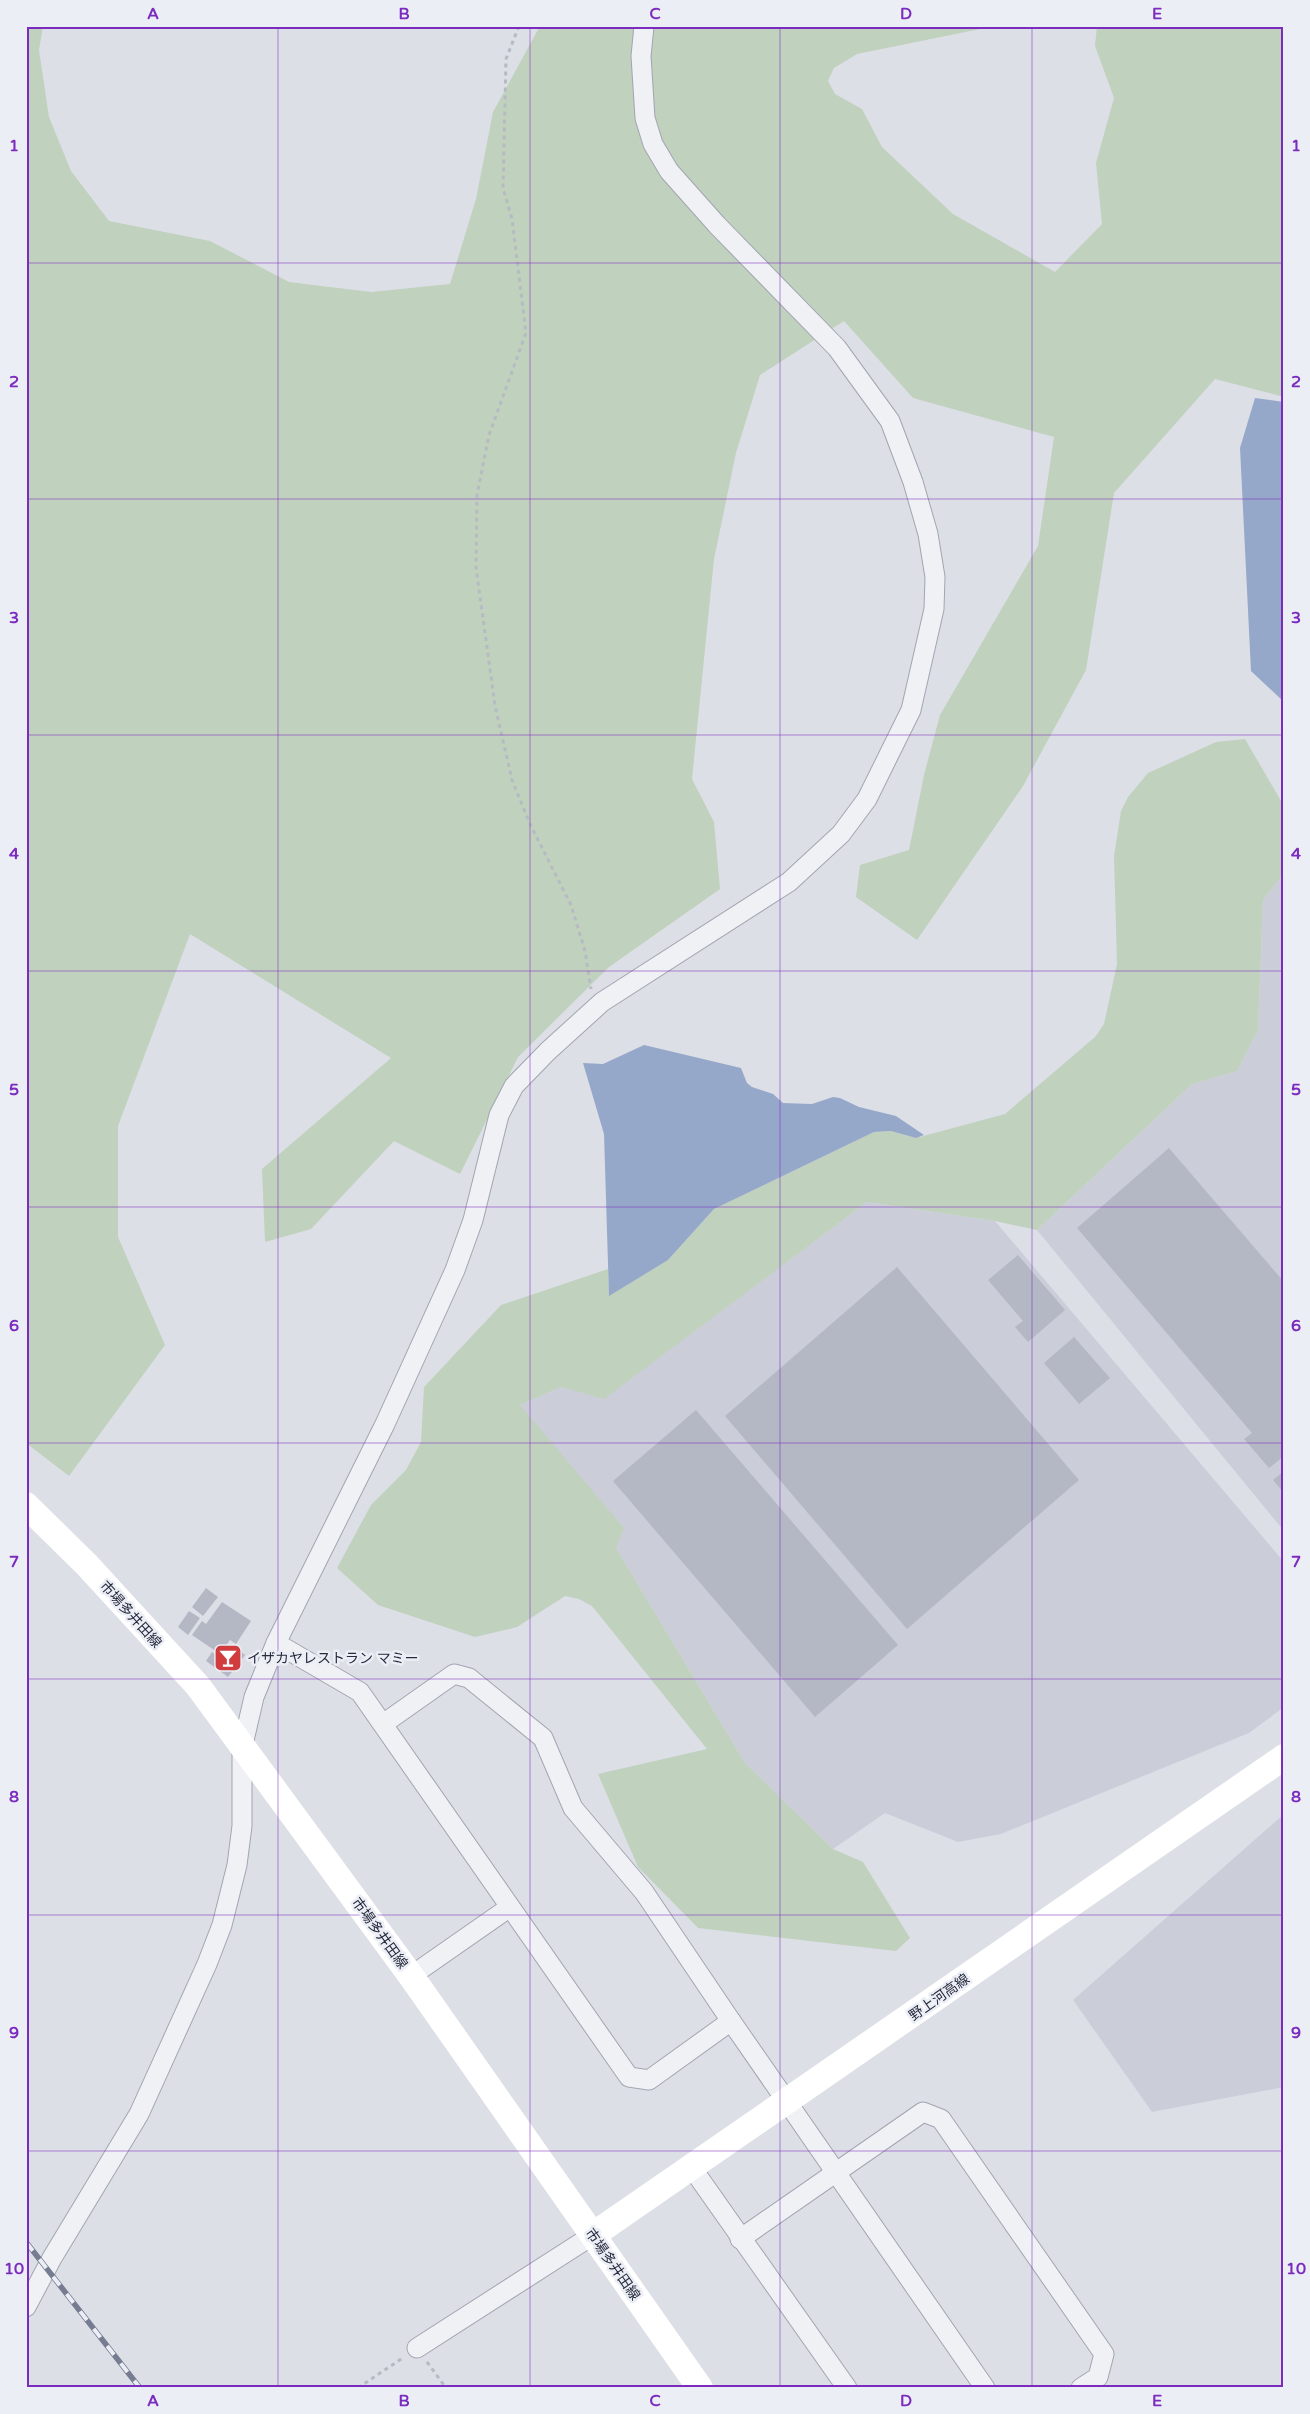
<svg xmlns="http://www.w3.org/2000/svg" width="1310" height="2414" font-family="'Varela Round','Noto Sans JP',sans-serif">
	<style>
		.built { fill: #cbced9 }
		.green { fill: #c0d1be }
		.water { fill: #96a8c9 }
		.building { fill: #b4b8c4 }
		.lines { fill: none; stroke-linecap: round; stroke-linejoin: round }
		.street-casing { stroke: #a2a5b1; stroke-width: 21 }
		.path { stroke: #b7bac2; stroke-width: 3; stroke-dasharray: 4 4; stroke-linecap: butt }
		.street { stroke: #eff1f5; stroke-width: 19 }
		.secondary { stroke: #fff; stroke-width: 26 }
		.rail-casing { stroke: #767c91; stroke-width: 5.5 }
		.rail { stroke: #eceef5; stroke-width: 4; stroke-dasharray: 11; stroke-linecap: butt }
		.grid { fill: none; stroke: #7b2cbf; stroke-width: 1; stroke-opacity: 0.55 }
		.labels { text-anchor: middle; stroke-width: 5; stroke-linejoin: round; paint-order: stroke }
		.street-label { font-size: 14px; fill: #262b3e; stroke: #eceef5 }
		.poi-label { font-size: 14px; fill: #262b3e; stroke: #eceef5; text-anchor: start }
		.neatline { fill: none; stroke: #7b2cbf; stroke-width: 2 }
		.grid-label { font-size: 16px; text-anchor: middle; font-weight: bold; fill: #7b2cbf }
	</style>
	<rect width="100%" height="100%" fill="#dddfe7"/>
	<g class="built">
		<polygon points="1284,873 1284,1531 1037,1230 1192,1084 1237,1071 1258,1030 1263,900"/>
		<polygon points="867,1202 995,1221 1284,1562 1284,1707 1249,1733 1001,1834 958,1842 885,1813 833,1849 745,1763 616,1548 520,1405 561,1387 604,1398"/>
		<polygon points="1284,1814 1284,2087 1152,2112 1073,2000"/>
	</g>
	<g class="green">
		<polygon points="26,26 43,26 39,50 49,117 71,171 109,221 210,241 289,282 371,292 450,284 476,199 493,112 540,26 995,26 857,54 834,68 828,81 835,94 862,109 882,147 953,214 1055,272 1102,224 1096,163 1114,98 1095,46 1097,26 1284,26 1284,397 1215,379 1114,493 1086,670 1023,786 917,940 856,897 860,865 909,850 924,775 940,715 1038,546 1054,437 913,398 844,321 760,375 736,453 714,559 692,779 714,822 720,889 609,967 518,1057 460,1174 394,1141 311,1229 265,1242 262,1169 391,1058 190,934 118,1126 118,1237 165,1345 69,1476 26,1443"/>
		<polygon points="1245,739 1284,806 1284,873 1263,900 1258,1030 1237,1071 1192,1084 1037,1230 995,1221 867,1202 604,1399 561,1387 520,1405 624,1528 616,1548 745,1763 833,1849 863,1862 910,1938 896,1951 698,1928 638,1867 598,1774 707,1749 592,1606 579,1599 565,1596 517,1627 475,1637 378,1605 337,1568 371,1505 406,1470 421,1442 424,1387 501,1305 608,1269 609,1295 668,1260 714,1209 874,1132 891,1131 916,1138 1005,1114 1095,1037 1104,1024 1117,964 1114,856 1121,811 1128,797 1148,773 1216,742"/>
	</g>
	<g class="water">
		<polygon points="1255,398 1284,402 1284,702 1251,671 1240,448"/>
		<polygon points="644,1045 741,1068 747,1083 752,1087 773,1094 783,1103 812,1104 833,1097 840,1098 859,1107 896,1116 924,1135 916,1138 891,1131 874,1132 714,1209 668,1260 609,1296 604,1134 583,1063 603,1064"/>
	</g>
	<g class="building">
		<polygon points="1169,1148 1284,1282 1284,1456 1269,1468 1244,1439 1252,1433 1077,1228"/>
		<polygon points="1018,1255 1065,1310 1028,1342 1015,1327 1023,1321 988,1280"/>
		<polygon points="897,1267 1079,1480 907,1629 725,1416"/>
		<polygon points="1074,1337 1110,1378 1079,1404 1044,1363"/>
		<polygon points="696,1410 898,1645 815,1717 613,1481"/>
		<polygon points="1284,1471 1284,1493 1273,1480"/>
		<polygon points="206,1588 218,1597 203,1616 192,1607"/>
		<polygon points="222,1602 251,1621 236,1644 230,1640 220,1654 192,1635 202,1621 206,1624"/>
		<polygon points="189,1611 200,1618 188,1635 178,1627"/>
		<polygon points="232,1645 245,1655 228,1677 206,1661 212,1652 222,1659"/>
	</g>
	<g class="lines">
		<defs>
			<g id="street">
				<polyline points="276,1643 360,1692 629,2077 649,2080 731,2021"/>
				<polyline points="383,1724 454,1674 469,1678 543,1738 573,1808 644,1892 731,2021 985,2388"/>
				<polyline points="411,1976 510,1907"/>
				<polyline points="692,2168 847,2388"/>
				<polyline points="740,2239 923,2112 941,2119 1104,2354 1098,2377 1081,2388"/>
				<polyline points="26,2307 52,2258 139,2114 207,1964 222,1925 237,1865 242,1826 242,1749 254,1697 276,1643 385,1424 455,1270 473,1220 499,1115 514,1086 548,1051 602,1002 789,882 841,834 867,799 911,710 934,609 935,577 928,534 913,482 890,421 837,348 717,225 669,171 653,144 645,118 641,56 644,26"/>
				<polyline points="417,2348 593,2235"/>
			</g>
		</defs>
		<use href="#street" class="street-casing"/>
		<g class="path">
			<polyline points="519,26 506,59 503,188 512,219 526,333 489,435 477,495 476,567 495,706 512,780 530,824 571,905 585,951 591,989"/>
			<polyline points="427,2362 446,2388"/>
			<polyline points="358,2388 404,2357"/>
		</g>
		<use href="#street" class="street"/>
		<g class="secondary">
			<polyline points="26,1505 87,1565 198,1686 411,1976 700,2388"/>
			<polyline points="593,2235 1284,1757"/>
		</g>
		<defs>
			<polyline id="rail" points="26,2242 140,2388"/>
		</defs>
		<use href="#rail" class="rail-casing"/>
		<use href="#rail" class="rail"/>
	</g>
	<path class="grid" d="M278 26V2388M530 26V2388M780 26V2388M1032 26V2388M26 263H1284M26 499H1284M26 735H1284M26 971H1284M26 1207H1284M26 1443H1284M26 1679H1284M26 1915H1284M26 2151H1284"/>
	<defs>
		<symbol id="bar-square" viewBox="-11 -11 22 22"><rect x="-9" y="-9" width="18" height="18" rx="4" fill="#d13d3f" stroke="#eceef5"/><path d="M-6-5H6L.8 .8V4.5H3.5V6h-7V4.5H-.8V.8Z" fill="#fff"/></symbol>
	</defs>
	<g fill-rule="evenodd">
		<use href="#bar-square" x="212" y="1642" width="32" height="32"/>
	</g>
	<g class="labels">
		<g class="street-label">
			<text transform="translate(131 1614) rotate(48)" y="5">市場多井田線</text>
			<text transform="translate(380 1933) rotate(54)" y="5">市場多井田線</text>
			<text transform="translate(939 1997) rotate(-35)" y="5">野上河高線</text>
			<text transform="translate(613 2264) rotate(55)" y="5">市場多井田線</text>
		</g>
		<g class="poi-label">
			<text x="247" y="1663">イザカヤレストラン マミー</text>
		</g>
	</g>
	<rect width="1310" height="2414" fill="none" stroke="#eceef5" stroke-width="55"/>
	<rect x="28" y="28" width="1254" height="2358" class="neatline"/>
	<g class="grid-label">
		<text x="153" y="19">A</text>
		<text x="404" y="19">B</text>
		<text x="655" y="19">C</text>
		<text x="906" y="19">D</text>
		<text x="1157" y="19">E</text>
		<text x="14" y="151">1</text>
		<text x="1296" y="151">1</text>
		<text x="14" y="387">2</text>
		<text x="1296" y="387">2</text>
		<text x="14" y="623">3</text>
		<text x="1296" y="623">3</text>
		<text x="14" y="859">4</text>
		<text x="1296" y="859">4</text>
		<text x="14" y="1095">5</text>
		<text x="1296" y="1095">5</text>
		<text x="14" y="1331">6</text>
		<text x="1296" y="1331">6</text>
		<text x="14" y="1567">7</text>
		<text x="1296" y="1567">7</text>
		<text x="14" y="1802">8</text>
		<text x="1296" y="1802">8</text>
		<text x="14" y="2038">9</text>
		<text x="1296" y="2038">9</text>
		<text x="14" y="2274">10</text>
		<text x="1296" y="2274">10</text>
		<text x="153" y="2406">A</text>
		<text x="404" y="2406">B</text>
		<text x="655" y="2406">C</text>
		<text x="906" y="2406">D</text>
		<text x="1157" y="2406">E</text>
	</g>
</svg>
